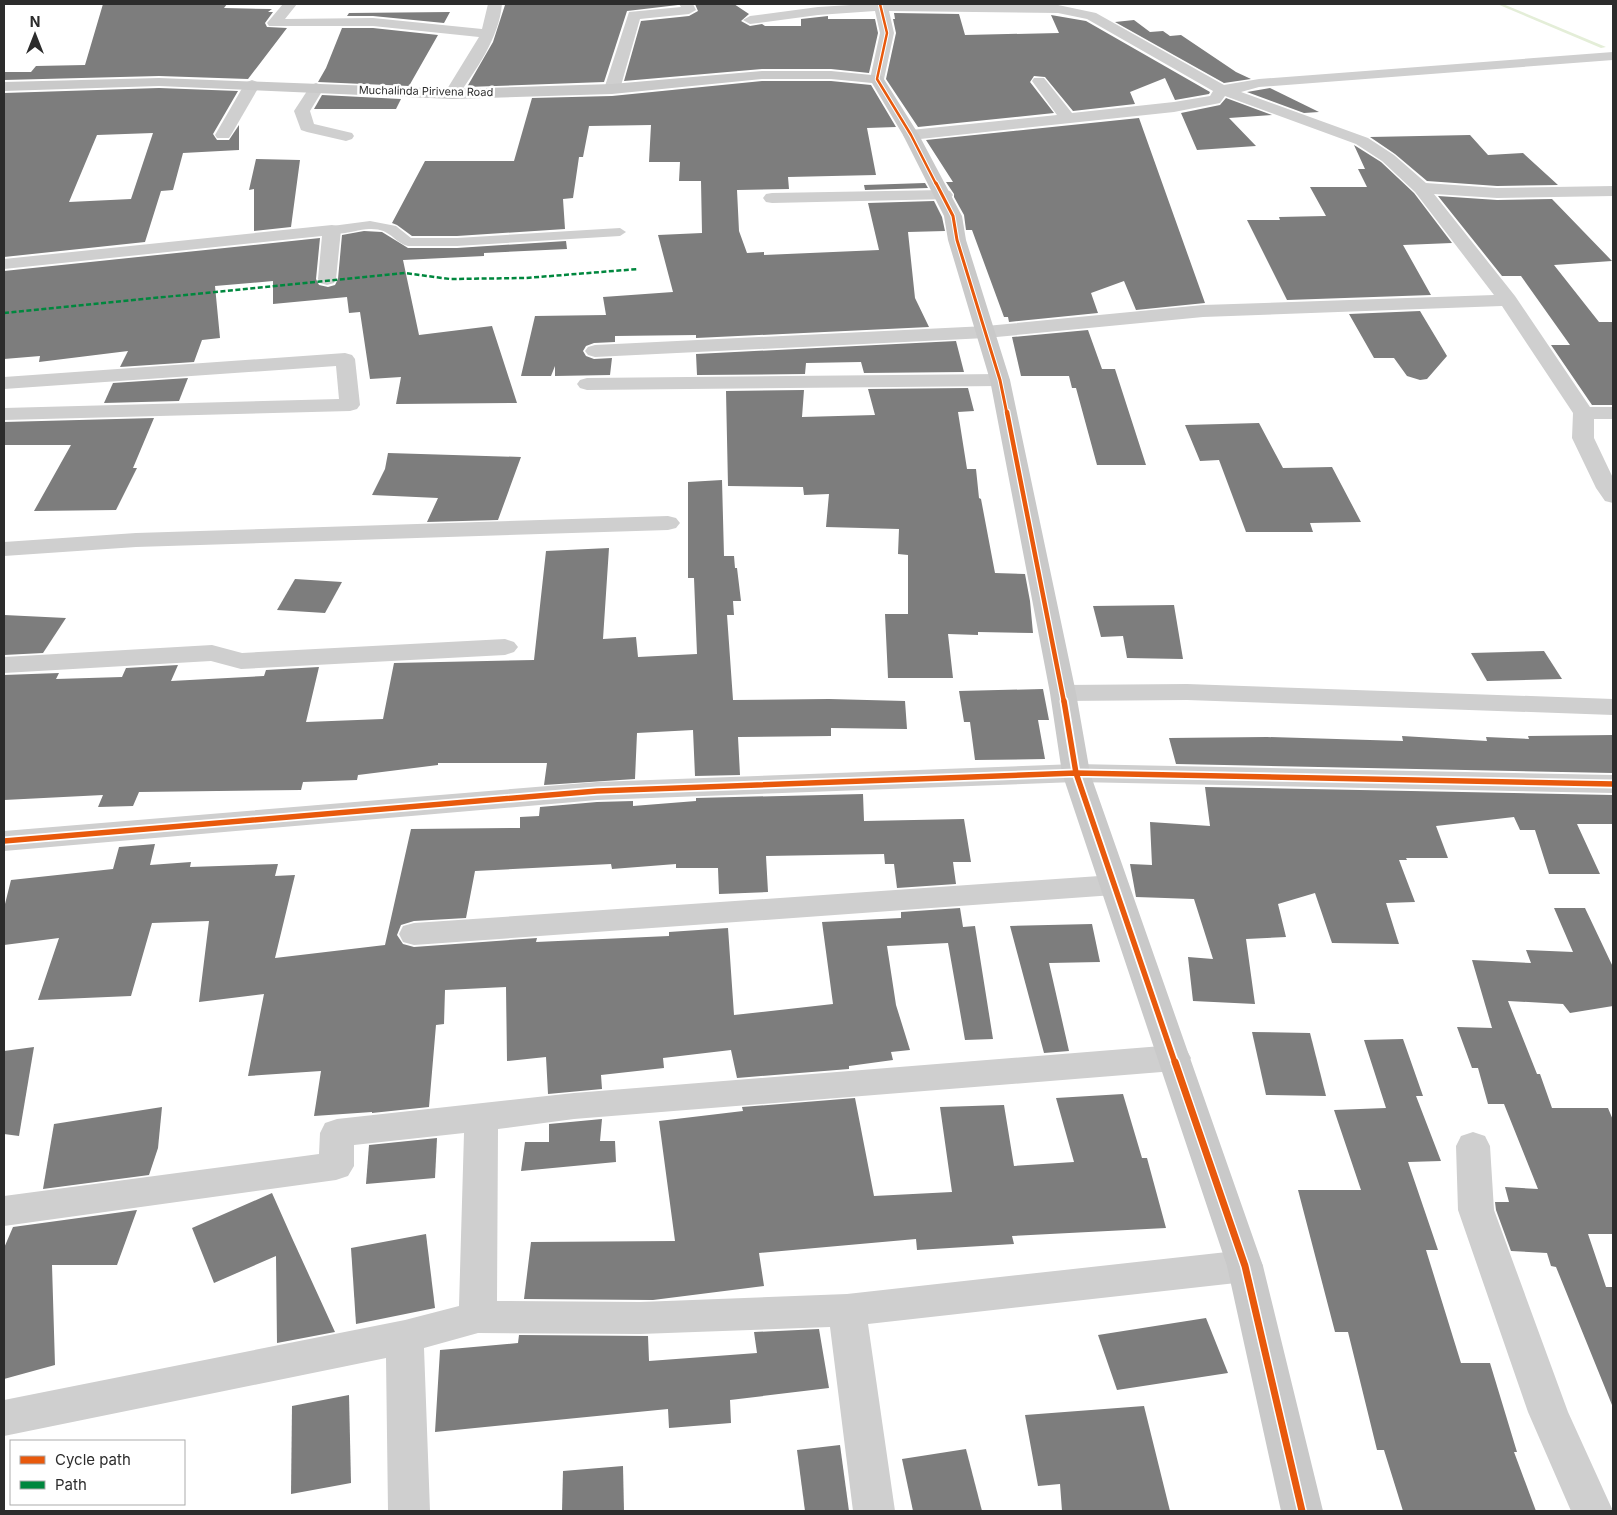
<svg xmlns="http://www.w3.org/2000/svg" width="1617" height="1515" font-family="Inter,sans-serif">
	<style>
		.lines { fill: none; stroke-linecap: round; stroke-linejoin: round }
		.stream { fill: #e4eed8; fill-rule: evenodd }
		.building { fill: #7d7d7d; fill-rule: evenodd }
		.lane { fill: #cfcfcf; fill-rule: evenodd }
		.street { fill: #cfcfcf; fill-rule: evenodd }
		.secondary { fill: #c9c9c9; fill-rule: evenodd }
		.quiet { stroke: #00873e; stroke-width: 2.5; stroke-dasharray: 5 2.5; stroke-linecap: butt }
		.cycleway-far4-casing { stroke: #fff; stroke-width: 4.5 }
		.cycleway-far3-casing { stroke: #fff; stroke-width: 5 }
		.cycleway-far2-casing { stroke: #fff; stroke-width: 7 }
		.cycleway-far1-casing { stroke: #fff; stroke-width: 9 }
		.cycleway-casing { stroke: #fff; stroke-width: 10 }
		.cycleway-far4 { stroke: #e8590c; stroke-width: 2.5 }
		.cycleway-far3 { stroke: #e8590c; stroke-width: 3 }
		.cycleway-far2 { stroke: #e8590c; stroke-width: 4.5 }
		.cycleway-far1 { stroke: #e8590c; stroke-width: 5.5 }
		.cycleway { stroke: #e8590c; stroke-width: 7 }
		.labels { text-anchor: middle; stroke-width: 5; stroke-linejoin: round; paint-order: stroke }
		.far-street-label { font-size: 11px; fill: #2c2c2c; stroke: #fff }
	</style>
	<rect width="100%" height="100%" fill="#fff"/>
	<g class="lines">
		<polygon class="stream" points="1497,4 1503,4 1606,47 1601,48"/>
	</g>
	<g class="building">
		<polygon points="103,4 227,4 224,8 272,9 268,12 273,12 265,23 267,27 287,28 248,79 159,76 4,80 4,72 31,72 36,66 85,65"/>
		<polygon points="566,4 677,4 678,5 627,11 604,82 467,87 493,42 505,5"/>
		<polygon points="695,4 734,4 749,14 741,21 750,26 762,24 765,26 801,26 801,19 828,16 828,19 875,19 878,33 869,73 831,69 762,69 624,81 641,21 689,16 698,11"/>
		<polygon points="450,12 444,23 373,16 347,16 349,13"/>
		<polygon points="894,13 959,14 965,35 1059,33 1051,15 1086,21 1210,92 1209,94 1175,100 1165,78 1130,92 1135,104 1073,111 1045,77 1034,76 1030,82 1054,113 918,127 886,79 896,33 893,19 895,19"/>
		<polygon points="1134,20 1150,32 1163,31 1170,36 1181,35 1236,72 1251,79 1224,83 1115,22"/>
		<polygon points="342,28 373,28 438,35 409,86 318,82 326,68"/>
		<polygon points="762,81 831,81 871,85 896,127 867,128 876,175 788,177 789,189 737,190 739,231 747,253 764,252 764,255 879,250 868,203 934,201 942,217 945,231 908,232 915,298 929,327 696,338 696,335 615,336 615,342 594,343 586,346 583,351 586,356 594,359 612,358 610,375 555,376 555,366 551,376 521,376 535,316 606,315 603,297 673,292 658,235 702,233 701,181 679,181 680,162 649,162 651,125 589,126 583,157 579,157 573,198 563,199 565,229 457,236 412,236 397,225 392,223 425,161 514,161 532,98 612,96"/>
		<path d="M159 88 238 91 213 134 217 140H229L239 125V150L183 153 173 190 161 191 145 242 4 257V93ZM153 133 131 199 69 202 97 135Z"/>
		<polygon points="1270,88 1319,112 1304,113 1247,92"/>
		<polygon points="322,95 401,99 396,109 314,109"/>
		<polygon points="1226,98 1272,115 1229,118 1256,146 1197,150 1181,113 1220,105"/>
		<polygon points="1139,118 1205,303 1136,310 1124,281 1091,293 1098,313 1009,322 1008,317 1004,317 972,230 966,230 964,215 954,197 954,194 946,182 953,182 926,140"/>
		<polygon points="1470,135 1488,155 1523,153 1558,185 1497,186 1427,181 1395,154 1370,137"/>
		<polygon points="1354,145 1381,162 1414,193 1452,243 1403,245 1431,295 1287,300 1247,220 1280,220 1279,217 1326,216 1310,187 1367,187 1358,169 1365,169"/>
		<polygon points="256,159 300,160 291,227 254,231 254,189 249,190"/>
		<polygon points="925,183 928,188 865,190 864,185"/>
		<polygon points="1438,196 1497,200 1552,199 1612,261 1554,265 1599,322 1613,322 1613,405 1592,405 1551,345 1570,345 1521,276 1502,276"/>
		<polygon points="364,231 382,232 408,248 457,248 566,241 567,249 484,253 484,256 403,260 419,335 492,326 517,403 396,404 401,377 370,379 360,312 349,313 347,297 273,304 273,281 215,286 220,338 202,340 194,362 120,367 128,351 39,362 40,356 4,359 4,271 320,238 316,279 319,285 328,287 335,285 338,279 342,235"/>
		<polygon points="1420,311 1447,356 1427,379 1420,380 1407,376 1394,358 1374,358 1349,314"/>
		<polygon points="1088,330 1102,369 1115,369 1146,465 1097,465 1076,388 1072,388 1069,376 1021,376 1012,337"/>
		<polygon points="956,341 964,372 864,373 861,362 806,363 805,374 697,375 696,354"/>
		<polygon points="188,378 179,401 104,403 113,383"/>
		<polygon points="968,388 974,411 958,412 967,469 976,469 979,498 981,499 995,573 1025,574 1030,601 1033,633 978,632 978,635 948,634 953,678 888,678 885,614 908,614 908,555 898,554 899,529 826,527 829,494 804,495 803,487 728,486 726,391 804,390 802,417 875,415 868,389"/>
		<polygon points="154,418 133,468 137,468 116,510 34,511 71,445 4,445 4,422"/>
		<polygon points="1259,423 1283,468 1332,467 1361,522 1310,523 1313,532 1246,532 1219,460 1200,461 1185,425"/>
		<polygon points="388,453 521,457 498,520 427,522 438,498 372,495 385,469"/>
		<polygon points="722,480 724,556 734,556 735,568 737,568 741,601 733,601 734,615 727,615 733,700 829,699 905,701 907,729 831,728 831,736 738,737 740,775 695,776 693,730 637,733 635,779 544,785 547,763 438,763 438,765 358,775 357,780 303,782 301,790 139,792 133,806 98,807 103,795 4,800 4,675 59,673 56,679 122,677 126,668 178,665 171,681 264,676 266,670 319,667 306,722 383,719 394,663 534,660 546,551 609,548 603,639 636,637 638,657 697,654 694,578 688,578 688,482"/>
		<polygon points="295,579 342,582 325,613 277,610"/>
		<polygon points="1174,605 1183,659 1127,658 1123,636 1101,637 1093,606"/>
		<polygon points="4,615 66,618 43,653 4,655"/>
		<polygon points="1544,651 1562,679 1487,681 1471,653"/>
		<polygon points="1043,689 1049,720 1038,720 1045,759 975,760 970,722 964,722 959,691"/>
		<polygon points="1613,735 1613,773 1176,764 1169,738 1267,737 1403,741 1402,736 1487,741 1486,737 1529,739 1528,736"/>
		<polygon points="1205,787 1613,795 1613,824 1577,824 1600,874 1549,874 1535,830 1520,830 1514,817 1436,826 1448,858 1406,858 1407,860 1399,860 1415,902 1386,903 1399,944 1332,943 1315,893 1278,904 1286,937 1246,939 1255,1004 1193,1001 1188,957 1213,959 1194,899 1136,897 1130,864 1152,865 1150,822 1210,826"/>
		<polygon points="863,794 864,821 964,819 971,862 953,862 956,884 897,888 894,864 885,864 884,854 766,856 768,892 719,894 718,868 676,868 676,864 612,869 611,864 475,871 466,918 414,921 401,925 397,935 403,944 414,947 537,938 536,942 669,936 669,932 728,928 734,1015 833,1004 822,922 901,918 901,912 960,908 963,927 975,926 993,1039 965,1040 948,943 887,946 896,1005 910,1050 891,1052 893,1060 849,1066 849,1069 737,1078 731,1050 663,1058 664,1068 601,1075 602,1089 548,1094 546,1057 507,1061 506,987 445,990 444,1024 436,1025 429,1107 372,1113 372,1112 314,1116 321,1071 248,1076 264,994 199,1002 209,921 152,923 131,996 38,1000 59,938 4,945 4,908 11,880 113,869 119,847 155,844 150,865 191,862 190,867 278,864 275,876 295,875 275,958 385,945 411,829 520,828 520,817 539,816 540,807 597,802 633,801 633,806 696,801 696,798"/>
		<polygon points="1554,908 1585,908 1613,967 1613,1006 1570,1013 1563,1004 1508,1001 1537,1074 1540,1074 1552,1108 1608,1108 1613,1120 1613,1234 1588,1234 1606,1287 1613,1287 1612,1405 1556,1267 1551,1266 1547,1253 1511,1251 1496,1210 1495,1202 1509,1202 1505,1187 1538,1189 1504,1104 1488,1104 1478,1068 1472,1068 1457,1027 1492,1028 1472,960 1531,963 1526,950 1573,952"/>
		<polygon points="1092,924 1100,962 1049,963 1069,1051 1044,1053 1010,926"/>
		<polygon points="1252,1032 1310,1033 1326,1096 1266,1095"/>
		<polygon points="1403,1039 1423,1096 1416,1096 1441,1161 1408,1162 1438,1250 1426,1250 1461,1363 1490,1363 1517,1452 1514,1452 1536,1511 1403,1511 1384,1450 1377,1450 1348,1332 1335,1332 1298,1190 1361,1190 1334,1110 1386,1108 1364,1040"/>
		<polygon points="34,1047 19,1136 4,1134 4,1051"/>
		<polygon points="1123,1094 1142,1158 1147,1158 1166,1228 1012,1236 1014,1244 917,1250 916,1239 759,1253 764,1286 653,1300 524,1299 531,1242 675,1241 659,1121 743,1111 742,1107 855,1098 874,1196 952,1192 940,1107 1004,1105 1014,1166 1074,1162 1056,1098"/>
		<polygon points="162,1107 158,1148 149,1175 43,1189 54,1124"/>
		<polygon points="602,1119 600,1141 615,1141 616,1162 521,1171 525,1142 549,1142 549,1124"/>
		<polygon points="437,1138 435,1178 366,1184 369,1145"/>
		<polygon points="272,1193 292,1238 335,1332 277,1343 276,1256 214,1283 192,1228"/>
		<polygon points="137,1210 117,1265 52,1265 55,1365 4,1379 4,1248 13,1227"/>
		<polygon points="426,1234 435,1308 356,1324 351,1248"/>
		<polygon points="1206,1318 1228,1373 1117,1390 1098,1335"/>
		<polygon points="819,1329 829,1388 730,1400 731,1423 669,1428 668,1409 435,1432 440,1350 518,1343 519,1335 648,1336 649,1361 757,1353 754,1332"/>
		<polygon points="349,1395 351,1483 291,1494 292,1406"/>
		<polygon points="1144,1406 1170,1511 1062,1511 1060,1484 1038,1486 1025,1415"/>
		<polygon points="840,1445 849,1511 805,1511 797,1450"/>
		<polygon points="966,1449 982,1511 913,1511 902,1459"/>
		<polygon points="623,1466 624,1511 562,1511 563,1471"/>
	</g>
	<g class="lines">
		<path class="lane" d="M370 221 396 226 411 238H457L620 228 626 232 620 236 457 246H408C393 242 391 228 369 229 357 229 334 239 326 230L332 226Z"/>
		<g class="street">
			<path d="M283 4H297L285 19 373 18 482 29 488 4H502C499 38 476 70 457 97H447L444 94 479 37 373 26H269L267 23Z"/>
			<polygon points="679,4 693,4 696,10 689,14 640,19 620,89 617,92 607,92 604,89 629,12 681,7"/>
			<polygon points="867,4 1058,5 1096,13 1224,85 1259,79 1613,52 1613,60 1259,87 1241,92 1368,138 1394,155 1426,183 1497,188 1613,186 1613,196 1497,198 1434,194 1515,296 1590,407 1613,407 1613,419 1594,419 1594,438 1613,478 1613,503 1605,501 1596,488 1572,438 1573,413 1502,306 1203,317 986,338 595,357 588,355 585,351 588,347 595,345 986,326 1203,305 1494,295 1415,192 1382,161 1356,144 1225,96 1220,103 1174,112 911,140 905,138 903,135 905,132 911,130 1057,115 1032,81 1034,78 1044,78 1072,113 1174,102 1210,96 1213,91 1087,19 1058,13 889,11 894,33 884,79 882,82 872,82 870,79 880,33 875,11 818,15 750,24 743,20 750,16 818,7"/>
			<polygon points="252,80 257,82 260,85 231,135 229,138 217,138 215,135 244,85 247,82"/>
			<polygon points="316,83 321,85 324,88 310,111 314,124 352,133 354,136 352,139 346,141 307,132 301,130 294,111 311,85"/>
			<polygon points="944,190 950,191 953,195 950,199 772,203 766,202 763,198 766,194 772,193"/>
			<polygon points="332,225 338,226 341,230 336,279 334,283 327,285 320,283 318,279 322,236 4,269 4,259"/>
			<polygon points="345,353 352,355 355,359 360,405 357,409 350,411 4,420 4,408 339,399 336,366 4,389 4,377"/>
			<polygon points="1000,374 1007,376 1010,380 1007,384 1000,386 587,390 580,388 577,384 580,380 587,378"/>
			<polygon points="668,516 676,518 680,523 676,528 668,530 136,547 4,556 4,542 136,533"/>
			<polygon points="505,639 514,642 518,647 514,652 505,655 241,669 211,661 4,673 4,657 212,645 242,653"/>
			<polygon points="1187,684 1613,699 1613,715 1187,700 1063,701 1054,699 1050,693 1054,687 1063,685"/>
			<polygon points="1076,764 1613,775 1613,793 1076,782 597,800 4,851 4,831 597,782"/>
			<polygon points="1114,875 1125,878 1129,885 1125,892 1114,895 414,945 403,942 399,934 403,926 414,923"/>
			<polygon points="1174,1045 1186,1049 1191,1058 1186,1067 1174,1071 574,1119 498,1129 497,1301 640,1302 847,1294 1245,1250 1258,1255 1263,1266 1258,1277 1245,1282 868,1324 895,1511 853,1511 830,1327 640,1334 478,1333 424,1348 430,1511 388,1511 386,1358 4,1436 4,1400 405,1320 459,1306 464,1133 354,1145 354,1166 348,1176 336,1180 4,1226 4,1196 319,1154 320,1133 325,1123 337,1119 574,1093"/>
			<polygon points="1473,1132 1485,1136 1490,1146 1494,1210 1568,1412 1613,1511 1571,1511 1528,1412 1458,1210 1456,1146 1461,1136"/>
		</g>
		<polygon class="secondary" points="762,71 831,71 882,76 919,135 962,216 966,240 1010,380 1076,693 1090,773 1263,1266 1323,1511 1281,1511 1227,1266 1062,773 1050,693 990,380 948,240 944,216 903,135 872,83 831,79 762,79 612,94 452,99 159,86 4,91 4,82 159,78 452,89 612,84"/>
		<polyline class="quiet" points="4,313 405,273 450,279 526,278 638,269"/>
		<defs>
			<polyline id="cycleway-far4" points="880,4 887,33 877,79 911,135 936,184"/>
			<polyline id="cycleway-far3" points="936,183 953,216 957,240 1000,380 1007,414"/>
			<polyline id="cycleway-far2" points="1007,412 1064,702"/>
			<g id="cycleway-far1">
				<polyline points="1064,701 1076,773 1175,1063"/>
				<polyline points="4,841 597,791 1076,773 1613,784"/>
			</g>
			<polyline id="cycleway" points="1175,1062 1245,1266 1302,1511"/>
		</defs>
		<use href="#cycleway-far4" class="cycleway-far4-casing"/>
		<use href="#cycleway-far3" class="cycleway-far3-casing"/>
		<use href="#cycleway-far2" class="cycleway-far2-casing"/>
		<use href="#cycleway-far1" class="cycleway-far1-casing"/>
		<use href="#cycleway" class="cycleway-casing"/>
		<use href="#cycleway-far4" class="cycleway-far4"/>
		<use href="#cycleway-far3" class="cycleway-far3"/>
		<use href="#cycleway-far2" class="cycleway-far2"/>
		<use href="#cycleway-far1" class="cycleway-far1"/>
		<use href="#cycleway" class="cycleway"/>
	</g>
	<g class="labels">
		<g class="far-street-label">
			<text transform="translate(426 91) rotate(1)" y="4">Muchalinda Pirivena Road</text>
		</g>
	</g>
	<rect width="1617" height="1515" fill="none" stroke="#2c2c2c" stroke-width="10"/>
	<rect x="10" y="1440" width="175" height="65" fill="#ffffff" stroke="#ababab"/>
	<rect x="20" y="1456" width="25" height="8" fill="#e8590c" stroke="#ababab"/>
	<text x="55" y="1465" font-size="15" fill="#2c2c2c">Cycle path</text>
	<rect x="20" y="1481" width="25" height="8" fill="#00873e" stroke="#ababab"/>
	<text x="55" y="1490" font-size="15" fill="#2c2c2c">Path</text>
	<g transform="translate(35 35)" stroke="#ffffff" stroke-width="4" paint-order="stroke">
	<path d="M0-4L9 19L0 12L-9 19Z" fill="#2c2c2c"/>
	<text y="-8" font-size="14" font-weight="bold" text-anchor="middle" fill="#2c2c2c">N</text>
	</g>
</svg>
